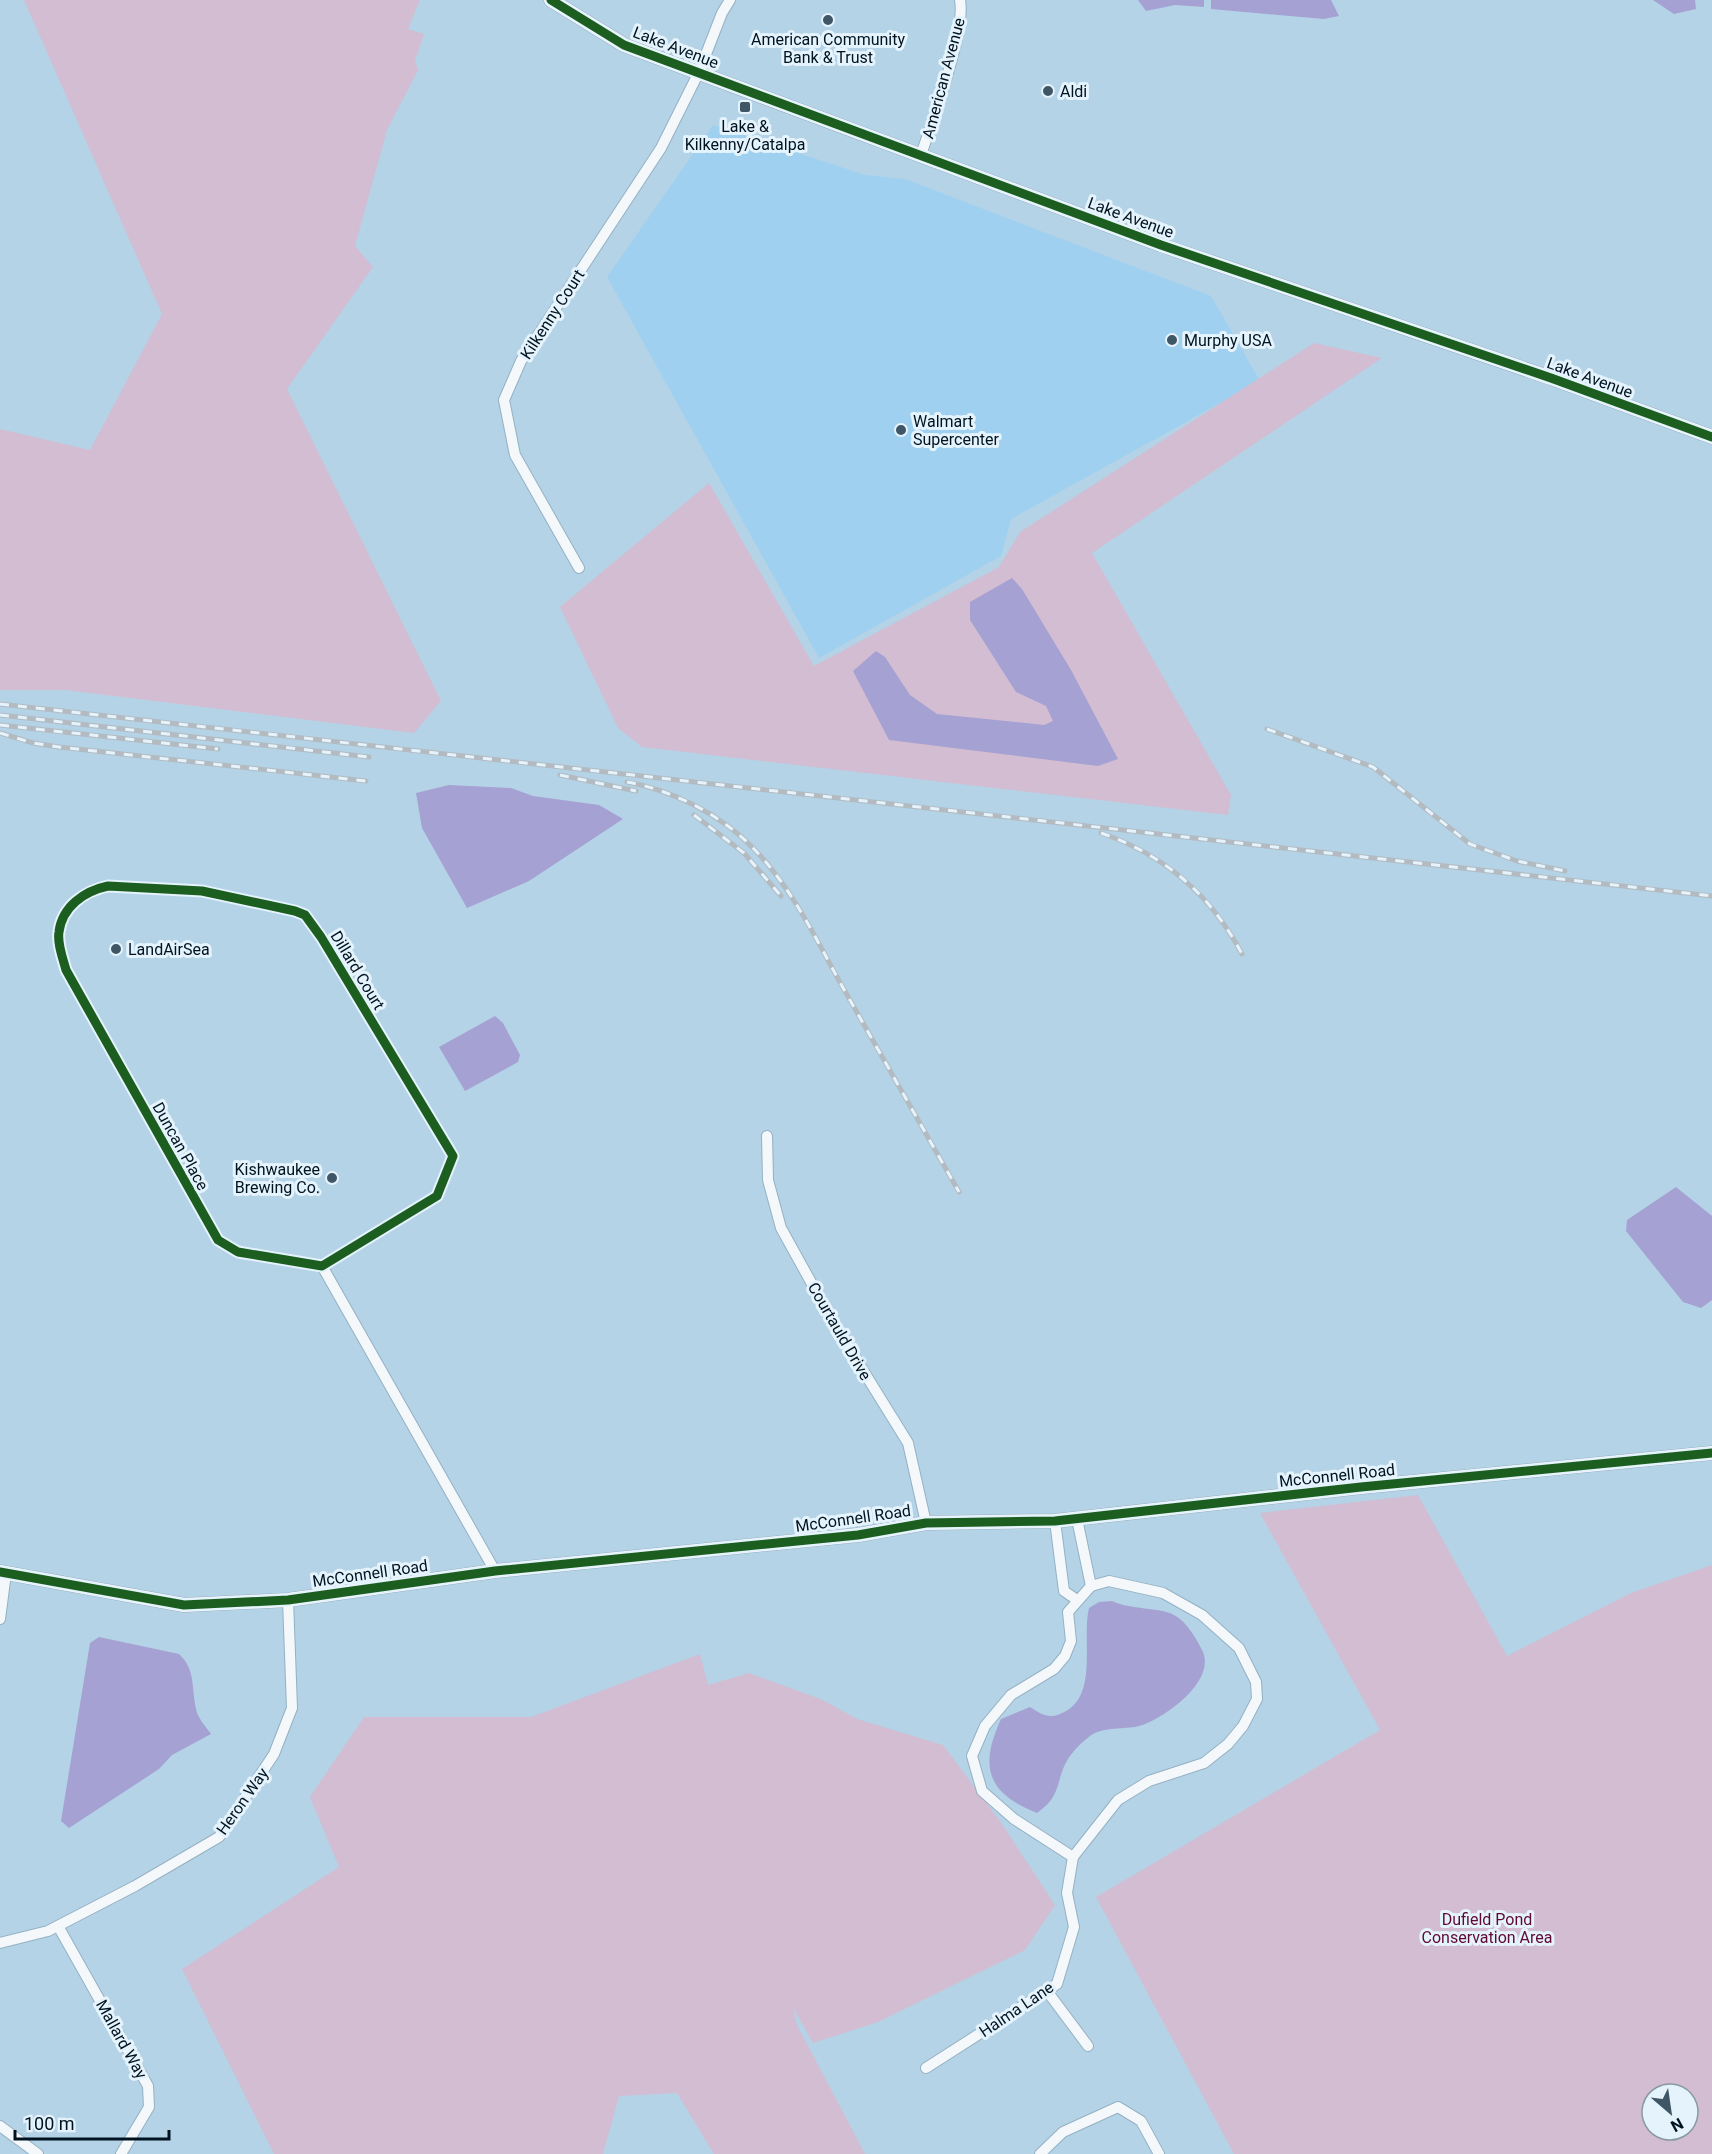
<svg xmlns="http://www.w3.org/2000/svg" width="1712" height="2154" font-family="Roboto,sans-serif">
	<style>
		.built { fill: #a0d0f0 }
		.green { fill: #d2bdd2; fill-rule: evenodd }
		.water { fill: #a5a1d3 }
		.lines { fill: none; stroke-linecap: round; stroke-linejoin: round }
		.minor-casing { stroke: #95b1c3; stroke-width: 12 }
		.tertiary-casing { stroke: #95b1c3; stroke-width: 15 }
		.minor { stroke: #f4f8fb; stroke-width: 10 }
		.tertiary { stroke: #f4f8fb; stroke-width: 14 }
		.rail-casing { stroke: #b3bbc1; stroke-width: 5 }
		.rail { stroke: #e5f3fc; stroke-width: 3; stroke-dasharray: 9; stroke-linecap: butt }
		.cycleway-casing { stroke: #e5f3fc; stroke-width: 13 }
		.cycleway { stroke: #1b5e20; stroke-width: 9 }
		.poi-dot { fill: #3f5666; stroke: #e5f3fc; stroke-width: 2 }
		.labels { text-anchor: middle; stroke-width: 6; stroke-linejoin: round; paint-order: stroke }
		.poi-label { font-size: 16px; fill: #001320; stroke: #e5f3fc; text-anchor: start }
		.street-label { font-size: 16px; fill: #001320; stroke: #e5f3fc }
		.park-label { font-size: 16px; fill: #600834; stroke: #e5f3fc }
	</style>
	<rect width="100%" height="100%" fill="#b4d3e7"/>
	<polygon class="built" points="713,125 865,175 905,179 1211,296 1260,381 1011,519 1001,556 819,658 607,277"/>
	<g class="green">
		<polygon points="24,0 420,0 408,29 424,34 415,61 418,70 387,130 355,246 373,267 287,389 441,701 414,733 65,690 0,690 0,429 90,450 162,314"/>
		<polygon points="1314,343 1382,358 1092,553 1231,795 1228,815 642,747 618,728 560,607 709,483 814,666 999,567 1020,532"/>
		<path d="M1418 1495 1507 1656 1631 1593 1712 1565V2154H1234L1096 1897 1380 1730 1260 1513ZM1652 2094H1688V2130H1652Z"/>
		<polygon points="700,1654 708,1685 749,1673 823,1700 857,1719 943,1745 1000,1821 1055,1905 1025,1950 878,2022 813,2043 793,2008 797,2025 865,2154 714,2154 677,2093 619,2096 603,2154 274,2154 182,1969 339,1867 310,1797 364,1717 531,1717"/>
	</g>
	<g class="water">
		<polygon points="1138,0 1204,0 1204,7 1175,5 1146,11"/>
		<polygon points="1211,0 1331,0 1339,16 1324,19 1211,9"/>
		<polygon points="1653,0 1695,0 1696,9 1674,14"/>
		<polygon points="1012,578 1022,589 1071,670 1118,759 1098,766 889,740 853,671 876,651 885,657 910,695 937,714 1044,725 1053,721 1046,706 1016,692 970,620 970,602"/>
		<polygon points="449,785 511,788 533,796 599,805 623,819 529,881 467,908 422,828 416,793"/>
		<polygon points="495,1016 503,1023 520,1055 518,1062 465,1091 439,1047"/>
		<polygon points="1676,1187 1712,1216 1712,1300 1701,1308 1683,1302 1626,1231 1627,1220"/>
		<path d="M1112 1601C1130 1610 1160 1607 1174 1615 1186 1621 1196 1638 1202 1650 1218 1680 1164 1719 1139 1726 1124 1730 1104 1726 1090 1736 1082 1742 1073 1751 1068 1759 1055 1780 1063 1795 1037 1813 987 1793 979 1767 1001 1719L1030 1707C1041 1714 1048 1719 1060 1714 1100 1699 1081 1641 1089 1608L1099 1602Z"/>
		<path d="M99 1637 179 1654C196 1670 191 1687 196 1709 197 1717 206 1727 211 1734L172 1755 159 1769 69 1828 61 1821 90 1643Z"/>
	</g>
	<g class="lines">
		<defs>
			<g id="minor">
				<path d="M921 155C932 121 966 32 960 0"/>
				<polyline points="579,568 515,455 504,400 521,361 661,148 699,72 722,13 730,0"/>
				<path d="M108 886 202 891 295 911 305 915 321 937 453 1156 437 1196 322 1266 238 1252 218 1240 66 970C63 959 57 943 59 932 62 907 84 891 108 886Z"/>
				<polyline points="767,1136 768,1180 781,1228 833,1322 908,1443 926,1523"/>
				<polyline points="322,1266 495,1571"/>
				<polyline points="1077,1519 1091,1586"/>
				<polyline points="1055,1521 1064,1591 1077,1600"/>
				<polyline points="0,1619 6,1573"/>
				<polyline points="1073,1857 1014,1819 982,1791 972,1756 985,1726 1011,1695 1054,1669 1065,1656 1071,1641 1068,1612 1091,1586"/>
				<polyline points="58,1926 148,2086 149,2107 121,2154"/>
				<polyline points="0,1943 48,1931 135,1886 219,1837 274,1754 292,1708 288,1600"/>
				<polyline points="1047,1991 1088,2046"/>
				<polyline points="926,2068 1057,1984 1074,1927 1067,1893 1073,1857 1118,1800 1149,1781 1204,1763 1228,1744 1243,1726 1257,1699 1256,1682 1239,1648 1202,1615 1163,1593 1109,1581 1091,1586"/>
				<polyline points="0,2126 38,2154"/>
				<polyline points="1040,2154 1063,2132 1118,2107 1141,2121 1159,2154"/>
			</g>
			<g id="tertiary">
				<polyline points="551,0 624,45 1161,245 1551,378 1712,437"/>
				<polyline points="0,1572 184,1605 288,1600 495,1571 858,1535 926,1523 1055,1521 1361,1487 1712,1453"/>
			</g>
		</defs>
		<use href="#minor" class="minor-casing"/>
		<use href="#tertiary" class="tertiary-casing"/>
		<use href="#minor" class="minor"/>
		<use href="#tertiary" class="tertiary"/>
		<defs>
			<g id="rail">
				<polyline points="0,704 1712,896"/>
				<polyline points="0,715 369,757"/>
				<polyline points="0,725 218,749"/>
				<polyline points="1267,729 1373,767 1470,844 1517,861 1565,871"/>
				<polyline points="0,733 33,743 59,747 366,781"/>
				<polyline points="560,775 636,791"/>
				<path d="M627 782C672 790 722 815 754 849 792 888 816 939 842 986 881 1055 920 1123 959 1192"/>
				<polyline points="694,815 744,853 781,896"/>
				<path d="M1101 833C1165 855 1211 895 1242 954"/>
			</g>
		</defs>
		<use href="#rail" class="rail-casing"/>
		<use href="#rail" class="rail"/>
		<defs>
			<g id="cycleway">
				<polyline points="551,0 624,45 1161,245 1551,378 1712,437"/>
				<path d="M108 886 202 891 295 911 305 915 321 937 453 1156 437 1196 322 1266 238 1252 218 1240 66 970C63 959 57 943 59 932 62 907 84 891 108 886Z"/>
				<polyline points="0,1572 184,1605 288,1600 495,1571 858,1535 926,1523 1055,1521 1361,1487 1712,1453"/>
			</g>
		</defs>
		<use href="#cycleway" class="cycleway-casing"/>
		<use href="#cycleway" class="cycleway"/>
	</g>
	<g class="poi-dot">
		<circle cx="828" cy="20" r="6"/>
		<circle cx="1048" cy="91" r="6"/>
		<rect x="739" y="101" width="12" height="12" rx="3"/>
		<circle cx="1172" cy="340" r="6"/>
		<circle cx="901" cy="430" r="6"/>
		<circle cx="116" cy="949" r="6"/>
		<circle cx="332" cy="1178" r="6"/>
	</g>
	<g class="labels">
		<g class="poi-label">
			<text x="828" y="45" text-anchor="middle">American Community<tspan x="828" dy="18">Bank &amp; Trust</tspan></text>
			<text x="1060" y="97">Aldi</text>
			<text x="745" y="132" text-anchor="middle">Lake &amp;<tspan x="745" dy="18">Kilkenny/Catalpa</tspan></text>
			<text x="1184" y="346">Murphy USA</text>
			<text x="913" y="427">Walmart<tspan x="913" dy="18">Supercenter</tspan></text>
			<text x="128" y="955">LandAirSea</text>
			<text x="320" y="1175" text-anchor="end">Kishwaukee<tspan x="320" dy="18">Brewing Co.</tspan></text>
		</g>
		<g class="street-label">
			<text transform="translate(676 47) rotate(21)" y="6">Lake Avenue</text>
			<text transform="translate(943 78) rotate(-75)" y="6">American Avenue</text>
			<text transform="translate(1131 217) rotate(20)" y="6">Lake Avenue</text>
			<text transform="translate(552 314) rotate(-57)" y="6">Kilkenny Court</text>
			<text transform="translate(1590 377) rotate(20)" y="6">Lake Avenue</text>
			<text transform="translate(358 970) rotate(59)" y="6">Dillard Court</text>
			<text transform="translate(181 1146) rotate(61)" y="6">Duncan Place</text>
			<text transform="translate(840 1331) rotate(60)" y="6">Courtauld Drive</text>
			<text transform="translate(1337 1475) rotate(-6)" y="6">McConnell Road</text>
			<text transform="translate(853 1518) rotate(-8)" y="6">McConnell Road</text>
			<text transform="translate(370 1573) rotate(-8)" y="6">McConnell Road</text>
			<text transform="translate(242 1801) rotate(-55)" y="6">Heron Way</text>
			<text transform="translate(1016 2009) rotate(-34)" y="6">Halma Lane</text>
			<text transform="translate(122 2039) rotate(61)" y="6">Mallard Way</text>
		</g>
		<g class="park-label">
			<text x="1487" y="1925">Dufield Pond<tspan x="1487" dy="18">Conservation Area</tspan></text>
		</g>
	</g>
	<g transform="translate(1670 2112) rotate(151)"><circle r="28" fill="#e5f3fc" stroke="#8999a4" stroke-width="1.5"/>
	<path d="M0-4.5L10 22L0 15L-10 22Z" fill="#3f5666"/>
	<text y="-9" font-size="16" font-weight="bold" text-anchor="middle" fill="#001320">N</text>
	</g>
	<path d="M15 2130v9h154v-9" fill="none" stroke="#001320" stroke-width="3"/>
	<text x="24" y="2130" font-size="18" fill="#001320" stroke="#e5f3fc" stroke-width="4.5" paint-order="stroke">100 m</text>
</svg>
